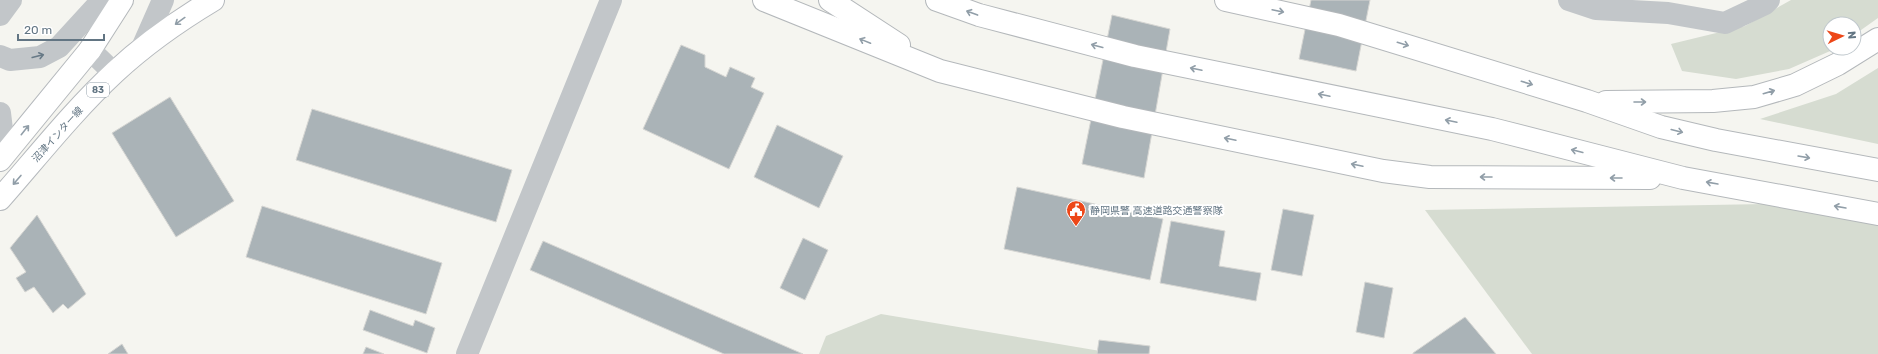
<svg xmlns="http://www.w3.org/2000/svg" width="1878" height="354" font-family="Rubik,'Noto Sans JP',sans-serif">
	<style>
		.green { fill: #d6dcd1 }
		.building { fill: #aab3b7; stroke: #d6d6d3 }
		.lines { fill: none; stroke-linecap: round; stroke-linejoin: round }
		.major-casing { stroke: #b5b9bd; stroke-width: 24 }
		.highway-casing { stroke: #b4b8bb; stroke-width: 24 }
		.minor { stroke: #c2c6c9; stroke-width: 22 }
		.major { stroke: #fff; stroke-width: 22 }
		.highway { stroke: #fff; stroke-width: 22 }
		.oneway { stroke: #919ea8 }
		.oneway2 { stroke: #677986 }
		.labels { text-anchor: middle; stroke-width: 4; stroke-linejoin: round; paint-order: stroke }
		.shield { fill: #fff; stroke: #919ea8; stroke-width: 1 }
		.shield-label { font-size: 9px; font-weight: bold; fill: #627583 }
		.street-label { font-size: 10px; fill: #627583; stroke: #fff }
		.poi-label { font-size: 10px; fill: #627583; stroke: #fff; text-anchor: start }
	</style>
	<rect width="100%" height="100%" fill="#f5f5f0"/>
	<g class="green">
		<polygon points="1791,0 1878,0 1878,18 1854,35 1854,24 1830,24 1830,48 1837,48 1789,69 1736,79 1682,71 1671,44 1745,26"/>
		<polygon points="1878,68 1878,144 1760,119 1836,94"/>
		<polygon points="1818,203 1878,219 1878,354 1532,354 1425,210"/>
		<polygon points="881,314 1118,354 819,354 826,336"/>
	</g>
	<g class="building">
		<polygon points="1311,0 1370,0 1356,71 1299,59"/>
		<polygon points="1112,15 1170,29 1144,178 1082,164"/>
		<polygon points="681,45 705,55 705,67 726,77 730,67 755,78 751,87 764,93 729,169 643,129"/>
		<polygon points="170,97 234,201 176,237 112,133"/>
		<polygon points="312,109 512,170 496,222 296,160"/>
		<polygon points="777,125 843,156 819,208 754,177"/>
		<polygon points="1017,187 1163,219 1150,280 1004,249"/>
		<polygon points="262,206 442,263 426,314 246,257"/>
		<polygon points="1283,209 1314,215 1302,276 1271,270"/>
		<polygon points="37,215 86,294 68,309 63,304 53,313 34,287 25,292 16,278 26,272 10,248"/>
		<polygon points="1171,221 1225,231 1219,266 1261,273 1256,301 1160,283"/>
		<polygon points="803,238 828,250 805,300 780,288"/>
		<polygon points="543,241 803,354 724,354 530,270"/>
		<polygon points="1365,282 1393,288 1384,338 1356,332"/>
		<polygon points="370,310 413,326 415,320 435,328 427,353 363,330"/>
		<polygon points="1465,317 1496,354 1413,354 1413,353"/>
		<polygon points="1099,340 1150,346 1149,354 1097,354"/>
		<polygon points="122,344 128,354 108,354"/>
		<polygon points="366,347 384,354 363,354"/>
	</g>
	<g class="lines">
		<defs>
			<g id="major">
				<polyline points="0,160 90,50"/>
				<path d="M0 199C37 157 73 111 115 72 144 45 178 21 213 0"/>
			</g>
			<g id="highway">
				<polyline points="764,0 940,71 1123,117 1383,171 1430,177 1650,178"/>
				<polyline points="830,0 899,45"/>
				<polyline points="937,0 979,15 1135,56 1492,129 1683,178 1878,214"/>
				<polyline points="1226,0 1339,25 1587,101 1661,127 1716,140 1878,170"/>
				<polyline points="90,50 122,0"/>
				<polyline points="1606,102 1713,101 1754,97 1795,85 1838,64 1878,39"/>
			</g>
		</defs>
		<use href="#major" class="major-casing"/>
		<use href="#highway" class="highway-casing"/>
		<g class="minor">
			<polyline points="1569,0 1596,9 1668,13 1725,23 1765,4 1769,0"/>
			<polyline points="0,15 11,0"/>
			<polyline points="90,50 114,73"/>
			<polyline points="141,50 163,0"/>
			<polyline points="0,56 10,60 40,57 59,47 102,0"/>
			<polyline points="0,113 3,138 0,147"/>
			<polyline points="467,354 611,0"/>
		</g>
		<use href="#major" class="major"/>
		<use href="#highway" class="highway"/>
	</g>
	<defs><path id="oneway-shaft" d="M-6 0H5M1.5-3L5.5 0L1.5 3" fill="none" stroke-width="1.6" stroke-linecap="round" stroke-linejoin="round"/></defs>
	<g class="oneway">
		<use href="#oneway-shaft" transform="translate(1278 11) rotate(12)"/>
		<use href="#oneway-shaft" transform="translate(972 13) rotate(-160)"/>
		<use href="#oneway-shaft" transform="translate(180 21) rotate(144)"/>
		<use href="#oneway-shaft" transform="translate(865 41) rotate(-158)"/>
		<use href="#oneway-shaft" transform="translate(1403 44) rotate(17)"/>
		<use href="#oneway-shaft" transform="translate(1097 46) rotate(-165)"/>
		<use href="#oneway-shaft" transform="translate(1196 69) rotate(-168)"/>
		<use href="#oneway-shaft" transform="translate(1527 83) rotate(17)"/>
		<use href="#oneway-shaft" transform="translate(1769 92) rotate(-16)"/>
		<use href="#oneway-shaft" transform="translate(1324 95) rotate(-168)"/>
		<use href="#oneway-shaft" transform="translate(1640 102)"/>
		<use href="#oneway-shaft" transform="translate(1451 121) rotate(-168)"/>
		<use href="#oneway-shaft" transform="translate(25 130) rotate(-51)"/>
		<use href="#oneway-shaft" transform="translate(1677 131) rotate(14)"/>
		<use href="#oneway-shaft" transform="translate(1230 139) rotate(-168)"/>
		<use href="#oneway-shaft" transform="translate(1577 151) rotate(-166)"/>
		<use href="#oneway-shaft" transform="translate(1804 157) rotate(10)"/>
		<use href="#oneway-shaft" transform="translate(1357 165) rotate(-168)"/>
		<use href="#oneway-shaft" transform="translate(1486 177) rotate(-180)"/>
		<use href="#oneway-shaft" transform="translate(1616 178) rotate(-180)"/>
		<use href="#oneway-shaft" transform="translate(17 180) rotate(131)"/>
		<use href="#oneway-shaft" transform="translate(1712 183) rotate(-170)"/>
		<use href="#oneway-shaft" transform="translate(1840 207) rotate(-170)"/>
	</g>
	<use class="oneway2" href="#oneway-shaft" transform="translate(38 56) rotate(-14)"/>
	<defs>
		<symbol id="civic-pin" viewBox="-11 -11 22 30"><path d="M0 17L-7.5 6A9.5 9.5 0 1 1 7.5 6Z" fill="#ed4718" stroke="#fff"/><path d="M-.6-6.5H3V-4.5H.6V-3L4-1V1h2V6H-6V1h2V-1L-.6-3ZM-1.2 2.5V6h2.4V2.5Z" fill="#fff"/></symbol>
	</defs>
	<g fill-rule="evenodd">
		<use href="#civic-pin" x="1065" y="199" width="22" height="30"/>
	</g>
	<g class="labels">
		<rect class="shield" x="87" y="83" width="22" height="14" rx="3"/>
		<g class="shield-label">
			<text x="98" y="93">83</text>
		</g>
		<g class="street-label">
			<text transform="translate(57 134) rotate(-48)" y="4">沼津インター線</text>
		</g>
		<g class="poi-label">
			<text x="1090" y="214">静岡県警 高速道路交通警察隊</text>
		</g>
	</g>
	<g transform="translate(1842 36) rotate(85)"><circle r="19" fill="#ffffff" stroke="#c0c8cd"/>
	<path d="M0-3L7 15L0 10L-7 15Z" fill="#ed4718"/>
	<text y="-6" font-size="11" font-weight="bold" text-anchor="middle" fill="#627583">N</text>
	</g>
	<path d="M18 34v6h86v-6" fill="none" stroke="#627583" stroke-width="2"/>
	<text x="24" y="34" font-size="12" fill="#627583" stroke="#ffffff" stroke-width="3" paint-order="stroke">20 m</text>
</svg>
